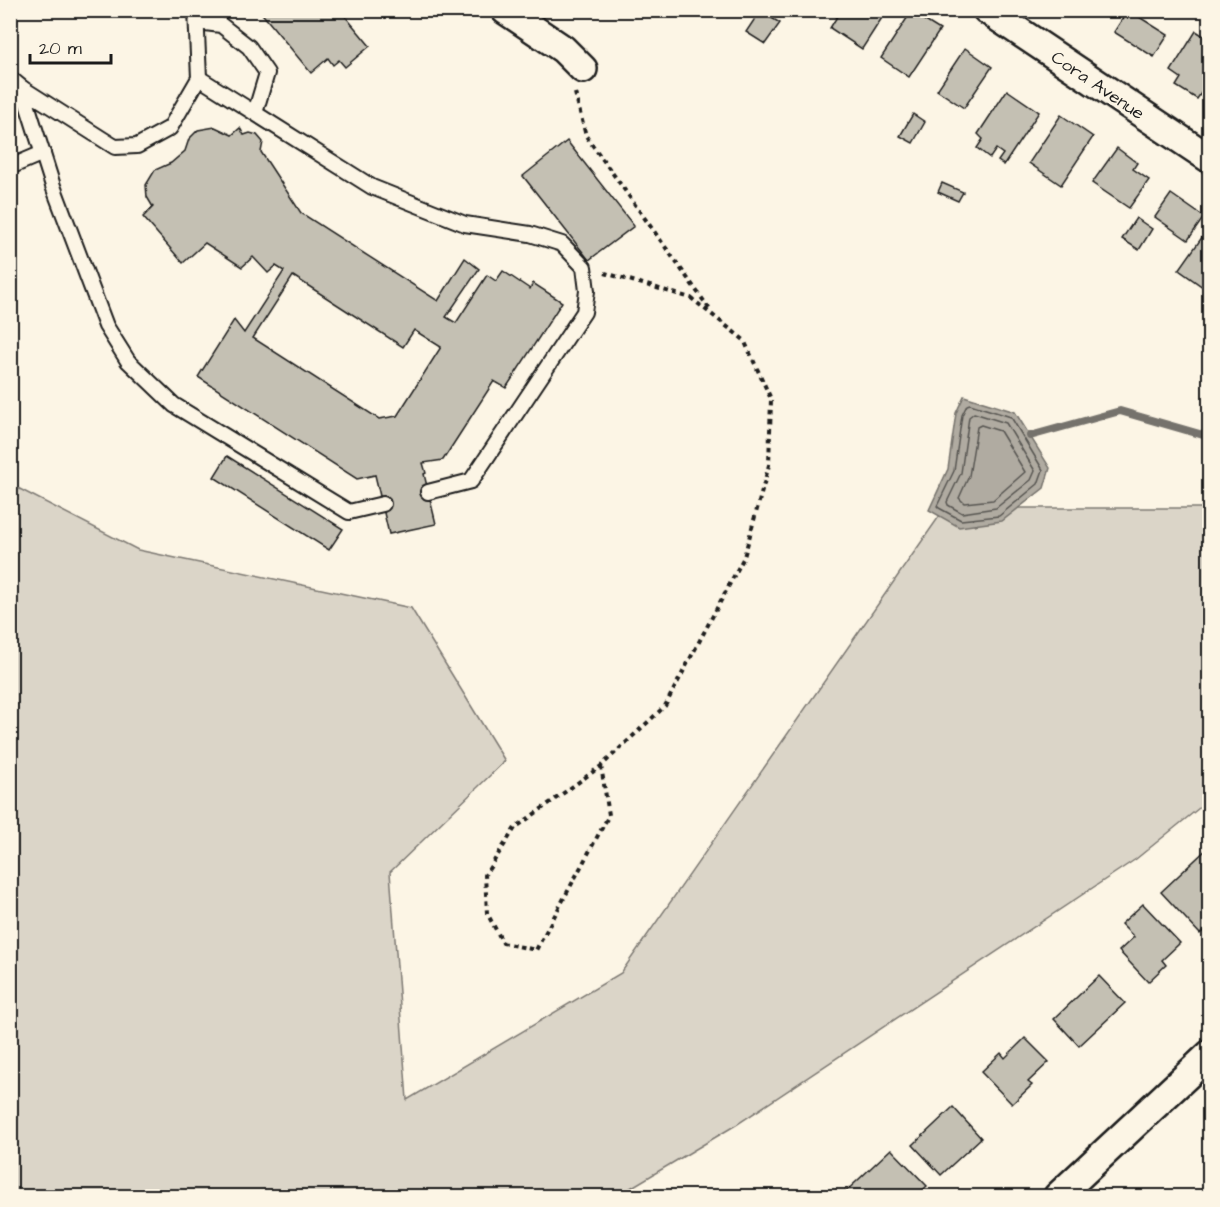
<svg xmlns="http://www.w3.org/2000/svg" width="1220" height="1207" font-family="'Architects Daughter',sans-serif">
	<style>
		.green { fill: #dbd5c8; stroke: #7c7872; stroke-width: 1.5 }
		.water { fill: #b0aba1; stroke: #75726c; stroke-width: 1.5 }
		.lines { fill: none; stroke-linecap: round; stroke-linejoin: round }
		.shore { stroke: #575551; stroke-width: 1.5 }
		.stream { stroke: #75726c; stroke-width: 8 }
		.building { fill: #c4c0b3; stroke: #1c1c1c; stroke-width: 1.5; fill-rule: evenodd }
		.lane-casing { stroke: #1c1c1c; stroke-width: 18 }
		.street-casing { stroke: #1c1c1c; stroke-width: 32 }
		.path { stroke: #1c1c1c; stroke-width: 4; stroke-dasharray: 4.5 4.5; stroke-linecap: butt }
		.lane { stroke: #fcf5e5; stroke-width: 14 }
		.street { stroke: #fcf5e5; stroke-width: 27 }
		.labels { text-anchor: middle; stroke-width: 6; stroke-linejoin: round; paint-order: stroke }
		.street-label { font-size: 18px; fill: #1c1c1c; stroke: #fcf5e5 }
	</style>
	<rect width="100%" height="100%" fill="#fcf5e5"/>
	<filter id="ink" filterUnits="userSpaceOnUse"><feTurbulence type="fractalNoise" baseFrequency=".0167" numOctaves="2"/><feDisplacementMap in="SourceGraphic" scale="12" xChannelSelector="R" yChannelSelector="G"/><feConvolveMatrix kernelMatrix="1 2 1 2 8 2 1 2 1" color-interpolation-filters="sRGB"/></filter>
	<g filter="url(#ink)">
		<polygon class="green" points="10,484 138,550 411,608 505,761 390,872 407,1100 621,973 945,508 1209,508 1209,800 1136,859 736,1125 617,1196 11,1196"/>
		<polygon class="water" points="964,396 1015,412 1050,468 1044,488 1002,521 959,527 929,510 948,469 956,413"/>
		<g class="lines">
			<g class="shore">
				<polygon points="970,404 1011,417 1043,470 1038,484 999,516 961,520 939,508 937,506 954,471 962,415 967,405"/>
				<polygon points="974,413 1006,423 1035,471 1031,480 996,508 962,513 948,505 947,502 961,473 969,417"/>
				<polygon points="981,425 1000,431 1025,472 993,500 964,503 959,498 969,476 977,427"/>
			</g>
			<polyline class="stream" points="1030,436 1120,411 1210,437"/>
		</g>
		<g class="building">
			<polygon points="259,10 340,10 370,46 345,67 339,60 333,65 328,58 311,73"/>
			<polygon points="841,10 887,10 862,49 830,28"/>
			<polygon points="1128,10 1168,35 1154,57 1114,32"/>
			<polygon points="760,11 780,23 765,44 746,32"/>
			<polygon points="911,12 940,30 909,77 881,58"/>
			<polygon points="1196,31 1210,40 1210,80 1197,99 1176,86 1181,78 1171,71"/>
			<polygon points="965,48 992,67 964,108 937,90"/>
			<polygon points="1007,90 1039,112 1004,165 998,161 1003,154 996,149 990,158 977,148 983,139 978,134"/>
			<polygon points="913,114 925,122 913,143 900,136"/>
			<polygon points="1061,115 1093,137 1061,185 1029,163"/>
			<path d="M215 127 232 135 240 128 244 135 250 133 257 135 263 142 261 152 301 213 438 301 465 258 479 269 446 317 456 323 487 275 496 281 503 271 530 289 533 283 562 302 506 388 494 381 443 460 423 463 426 473 424 474 436 524 389 534 375 475 357 479 198 377 234 320 244 333 284 271 276 266 268 273 253 257 242 267 205 243 183 263 143 217 153 207 147 197 146 185 155 170 171 163 185 151 189 139 198 130ZM293 276 403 347 414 330 441 347 397 416 379 419 253 338Z"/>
			<polygon points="567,141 634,226 589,260 523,176"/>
			<polygon points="1117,148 1137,163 1133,169 1149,180 1129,208 1092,183"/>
			<polygon points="942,183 963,192 958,201 938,192"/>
			<polygon points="1171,194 1204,217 1188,240 1155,217"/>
			<polygon points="1136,218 1152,229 1139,250 1122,239"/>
			<polygon points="1210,226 1210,292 1179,270"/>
			<polygon points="227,456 343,529 329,550 214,477"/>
			<polygon points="1210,846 1210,925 1200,934 1161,892"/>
			<polygon points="1143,904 1180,943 1162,960 1166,965 1148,982 1119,951 1134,937 1121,924"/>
			<polygon points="1099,976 1125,1003 1079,1046 1054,1019"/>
			<polygon points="1025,1038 1049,1062 1028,1082 1032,1085 1012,1104 981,1072 1001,1053 1005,1058"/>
			<polygon points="953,1107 981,1138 941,1175 913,1145"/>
			<polygon points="891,1149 927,1186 916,1196 841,1196"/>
		</g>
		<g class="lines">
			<defs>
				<g id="lane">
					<polyline points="197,22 221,25 249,47 267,73 255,113"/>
					<polyline points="10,78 22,88 53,186 106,326 128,361 174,405 349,512 383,504"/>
					<polyline points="199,78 372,187 465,224 530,234 562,244 584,267 587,291 584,312 471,481 428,492"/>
					<polyline points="22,88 115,147 137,146 170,128 199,78 196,10"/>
					<polyline points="10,167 43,153"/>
				</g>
				<g id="street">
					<polyline points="505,10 563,49 583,69"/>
					<polyline points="987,10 1210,159"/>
					<polyline points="1058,1196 1210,1054"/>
				</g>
			</defs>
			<use href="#lane" class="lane-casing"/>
			<use href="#street" class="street-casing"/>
			<g class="path">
				<polyline points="575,93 586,136 711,311"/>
				<polyline points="601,766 609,815 536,950 503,943 487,913 485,875 515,828 601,766 665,706 744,557 769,465 771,399 744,340 691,298 605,273"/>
			</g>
			<use href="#lane" class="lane"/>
			<use href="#street" class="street"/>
		</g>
	</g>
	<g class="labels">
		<g class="street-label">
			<text transform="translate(1098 85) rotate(34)" y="6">Cora Avenue</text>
		</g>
	</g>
	<rect width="1220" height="1207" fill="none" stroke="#fcf5e5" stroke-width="36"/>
	<rect x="18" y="18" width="1184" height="1171" fill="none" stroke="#1c1c1c" stroke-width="2" filter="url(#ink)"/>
	<path d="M30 54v9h81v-9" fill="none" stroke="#1c1c1c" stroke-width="3"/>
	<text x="39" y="54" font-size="18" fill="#1c1c1c" stroke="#fcf5e5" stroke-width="4.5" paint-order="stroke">20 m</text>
</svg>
